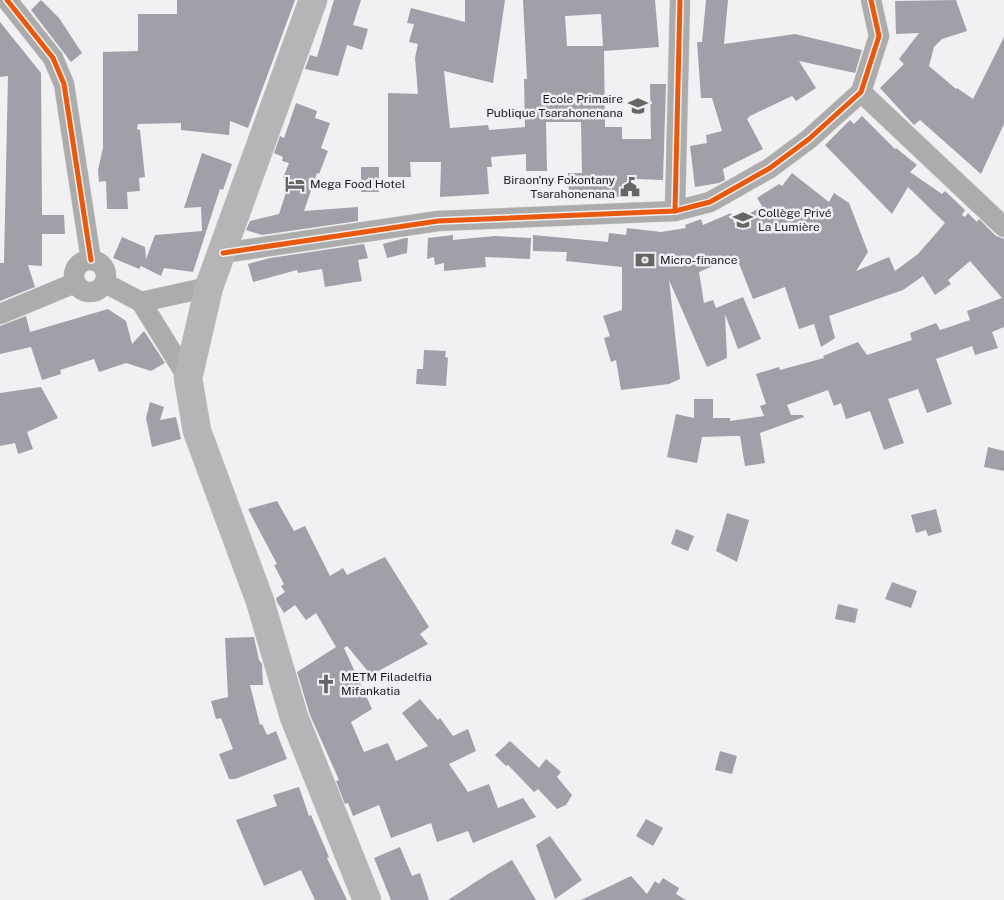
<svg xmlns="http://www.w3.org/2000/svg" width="1004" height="900" font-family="'Public Sans',sans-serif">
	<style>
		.building { fill: #a39fa8; fill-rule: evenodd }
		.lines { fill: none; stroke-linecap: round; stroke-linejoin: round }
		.street-casing { stroke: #cfced0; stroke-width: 21 }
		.secondary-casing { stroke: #cfced0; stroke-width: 29 }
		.street { stroke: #acacac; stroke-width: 20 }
		.secondary { stroke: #b6b4b6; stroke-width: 28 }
		.cycleway-casing { stroke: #f1eff3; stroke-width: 8 }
		.cycleway { stroke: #e8590c; stroke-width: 5 }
		.labels { text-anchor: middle; stroke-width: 5; stroke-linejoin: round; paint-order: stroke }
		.poi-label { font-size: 12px; fill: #1c1b1c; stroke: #f1eff3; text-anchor: start }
	</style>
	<rect width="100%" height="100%" fill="#f1f0f2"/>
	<g class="building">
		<polygon points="41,0 59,18 82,53 71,62 31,10"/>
		<polygon points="177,0 295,0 248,128 230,121 229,135 181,130 181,123 138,124 137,129 140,130 145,177 139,178 140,191 127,192 128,209 107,209 106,181 99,182 98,170 103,148 103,52 138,51 138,14 177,14"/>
		<polygon points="334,0 361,0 353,25 368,29 362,50 347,45 338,76 305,69 310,55 317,57"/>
		<path d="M465 0H505L493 83 444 71 450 128 488 125 489 130 525 127 524 79H527L523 0H655L659 47 604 51 605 127H622V139H651L650 84H666L663 180 634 179V196L612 197V193L569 194 568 173H582L581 122H546L547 171H526V154L491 157 492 167H487L489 194 440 197 441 162H410L411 177H388V93L418 94 415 58 418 44 409 42 414 24 407 23 411 8 465 22ZM601 14 603 46H567L565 16Z"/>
		<polygon points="706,0 728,0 724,44 795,34 862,50 855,73 799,61 816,88 796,101 792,96 750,116 747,119 763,149 723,169 725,180 719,183 695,187 690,146 707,143 706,135 722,131 712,98 701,98 697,42 702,42"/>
		<polygon points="956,0 967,31 942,39 934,47 929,66 956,89 957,88 973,99 1004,37 1004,124 981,174 920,120 914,125 880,88 904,64 899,59 919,33 896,34 895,1"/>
		<polygon points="0,22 41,73 42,215 64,215 65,234 42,234 42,266 28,265 35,287 0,301 0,263 4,263 8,76 0,77"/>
		<polygon points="296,103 317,111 315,118 330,123 321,148 328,151 319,174 317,173 304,211 358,207 358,221 262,235 246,230 250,221 279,214 290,180 283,178 289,163 282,161 283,157 274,153 280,136 284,138"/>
		<polygon points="862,116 895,149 896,148 917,165 910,172 942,194 945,191 965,210 962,215 965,217 968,213 977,222 979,219 996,236 1004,239 1004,327 992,332 998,348 975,355 972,346 936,359 952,404 927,413 918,389 888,399 904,443 884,450 870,411 846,419 841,403 834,406 828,390 787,405 791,415 803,415 804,417 760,433 765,463 745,466 740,436 734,436 702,437 697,463 667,457 676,414 694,418 694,399 713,399 713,418 730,418 730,421 764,416 760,406 766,404 756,374 779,367 780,370 824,358 823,356 858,342 867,355 912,340 910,333 936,323 940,330 970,320 967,311 1002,298 970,261 948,280 951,284 935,295 923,276 903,290 829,316 835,338 821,347 814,324 799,329 785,287 753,299 736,256 699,272 704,303 713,300 716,308 743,297 761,339 738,349 725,314 727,358 707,367 669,280 680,379 669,384 621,390 616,360 611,362 604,338 610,336 603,316 622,310 622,267 566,261 567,252 533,251 533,235 608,242 609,233 626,235 627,228 661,232 686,228 685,225 701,219 703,225 731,213 734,223 762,206 757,198 779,184 782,186 792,173 829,202 834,193 849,203 868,252 856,271 889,257 895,271 918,254 945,223 908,187 892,214 825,145 850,120 854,124"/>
		<polygon points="202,153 232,164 223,190 220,189 193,272 164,268 161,276 141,266 139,269 113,258 122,237 145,247 146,259 155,235 202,231 201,207 184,208"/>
		<rect x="361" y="167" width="18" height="25"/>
		<polygon points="453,235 453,240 495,236 531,238 530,259 485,257 486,267 444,271 444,263 435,265 434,257 427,259 428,238"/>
		<polygon points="405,238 408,238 407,253 387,258 383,244"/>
		<polygon points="364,244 368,258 358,260 362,281 325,287 322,269 298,273 297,270 253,282 248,264 270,258"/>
		<polygon points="108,309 126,321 132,344 144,331 165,363 151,371 126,363 99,372 94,359 60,370 61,374 42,380 31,347 0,354 0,326 26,316 30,332"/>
		<polygon points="424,350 446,351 445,357 448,358 446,386 416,384 417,369 423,369"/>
		<polygon points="41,387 58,418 27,432 33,449 18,454 15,443 0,446 0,393"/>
		<polygon points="150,402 164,407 160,420 176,417 181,439 152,447 146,418"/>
		<polygon points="988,447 1004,451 1004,471 984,467"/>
		<polygon points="277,501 294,531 305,526 330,576 343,568 347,575 385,557 429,627 420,634 428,644 371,675 347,646 344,648 372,709 351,722 364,752 388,743 396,761 428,746 402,713 420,699 438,720 440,718 453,736 468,729 476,751 449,764 468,792 489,784 498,808 523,798 536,817 473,843 468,831 437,842 431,823 391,838 379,805 353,816 348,803 345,804 336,781 339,780 310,715 297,672 336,647 316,613 306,620 295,605 284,613 277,602 276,598 285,592 281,586 284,584 274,565 277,564 248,509"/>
		<polygon points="936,509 942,532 928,536 926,530 916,533 911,515"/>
		<polygon points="727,513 749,520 737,562 716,551"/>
		<polygon points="676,529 694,536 688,551 671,544"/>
		<polygon points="892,582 917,591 911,608 885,599"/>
		<polygon points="838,604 858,609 855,623 835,619"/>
		<polygon points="254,637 259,660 262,664 263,685 250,685 260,725 262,724 267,735 276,731 287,759 235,779 229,779 219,754 233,749 221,718 216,719 211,701 228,697 225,638"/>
		<polygon points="510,741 539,768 546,759 561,772 557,777 572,795 566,805 557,809 538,789 534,792 508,765 506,766 495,755"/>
		<polygon points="720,751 737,756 732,774 715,770"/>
		<polygon points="299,787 309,816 311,815 329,857 327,858 347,900 315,900 301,870 264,886 236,820 277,806 273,795"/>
		<polygon points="646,819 663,828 653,846 636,836"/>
		<polygon points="550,836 582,880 555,899 536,845"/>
		<polygon points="400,847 412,876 420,873 429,900 391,900 374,858"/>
		<polygon points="512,860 536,900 448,900 488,874"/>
		<polygon points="631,876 647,894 655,881 659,884 663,878 679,888 676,894 686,900 581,900"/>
	</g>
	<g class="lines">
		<defs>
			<g id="street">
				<polyline points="7,0 53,58 64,84 91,260"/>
				<polyline points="861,92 1004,227"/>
				<polyline points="675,211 710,202 770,168 809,139 861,92 879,36 871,0"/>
				<polyline points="223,253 438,221 675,211 680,0"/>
				<circle cx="90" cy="276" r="16"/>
				<polyline points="105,283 141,302 188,378"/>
				<polyline points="141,302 209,287"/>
				<polyline points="0,314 75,283"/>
			</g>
			<polyline id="secondary" points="313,0 209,287 188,378 197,431 260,601 294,717 367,900"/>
		</defs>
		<use href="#street" class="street-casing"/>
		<use href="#secondary" class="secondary-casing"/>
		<use href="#street" class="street"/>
		<use href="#secondary" class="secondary"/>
		<defs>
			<g id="cycleway">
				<polyline points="7,0 53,58 64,84 91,260"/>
				<polyline points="675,211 710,202 770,168 809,139 861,92 879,36 871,0"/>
				<polyline points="223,253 438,221 675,211 680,0"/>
			</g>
		</defs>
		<use href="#cycleway" class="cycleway-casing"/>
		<use href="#cycleway" class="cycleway"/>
	</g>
	<defs>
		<symbol id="school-bare" viewBox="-9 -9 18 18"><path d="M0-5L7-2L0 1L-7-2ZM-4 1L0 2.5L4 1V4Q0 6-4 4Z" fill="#676667" stroke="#f1eff3" stroke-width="2.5" paint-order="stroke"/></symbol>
		<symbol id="hotel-bare" viewBox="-9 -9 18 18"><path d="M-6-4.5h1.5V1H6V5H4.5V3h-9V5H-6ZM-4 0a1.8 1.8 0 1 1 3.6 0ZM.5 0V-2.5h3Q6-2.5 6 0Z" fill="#676667" stroke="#f1eff3" stroke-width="2.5" paint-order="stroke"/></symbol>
		<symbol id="civic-bare" viewBox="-9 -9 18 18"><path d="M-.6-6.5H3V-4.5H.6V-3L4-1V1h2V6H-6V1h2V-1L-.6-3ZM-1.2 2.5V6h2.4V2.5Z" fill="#676667" stroke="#f1eff3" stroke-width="2.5" paint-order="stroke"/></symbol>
		<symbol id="bank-bare" viewBox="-9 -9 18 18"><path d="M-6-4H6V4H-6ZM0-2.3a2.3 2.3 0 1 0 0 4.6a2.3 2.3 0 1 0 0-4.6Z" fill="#676667" stroke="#f1eff3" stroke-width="2.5" paint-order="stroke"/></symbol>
		<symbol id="church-bare" viewBox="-9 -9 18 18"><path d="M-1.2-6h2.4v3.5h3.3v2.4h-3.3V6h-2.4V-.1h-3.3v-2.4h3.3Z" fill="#676667" stroke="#f1eff3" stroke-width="2.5" paint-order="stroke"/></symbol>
	</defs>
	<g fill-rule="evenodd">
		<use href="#school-bare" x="624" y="92" width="28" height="28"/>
		<use href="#hotel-bare" x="281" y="170" width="28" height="28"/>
		<use href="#civic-bare" x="616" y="173" width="28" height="28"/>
		<use href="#school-bare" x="729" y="206" width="28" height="28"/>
		<use href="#bank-bare" x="631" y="246" width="28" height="28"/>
		<use href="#church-bare" x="312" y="670" width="28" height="28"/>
	</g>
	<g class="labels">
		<g class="poi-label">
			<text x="623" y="103" text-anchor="end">Ecole Primaire<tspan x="623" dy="14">Publique Tsarahonenana</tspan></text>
			<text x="615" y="184" text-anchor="end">Biraon'ny Fokontany<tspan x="615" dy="14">Tsarahonenana</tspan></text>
			<text x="310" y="188">Mega Food Hotel</text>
			<text x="758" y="217">Collège Privé<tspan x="758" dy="14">La Lumière</tspan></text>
			<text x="660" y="264">Micro-finance</text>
			<text x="341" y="681">METM Filadelfia<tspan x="341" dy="14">Mifankatia</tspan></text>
		</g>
	</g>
</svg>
